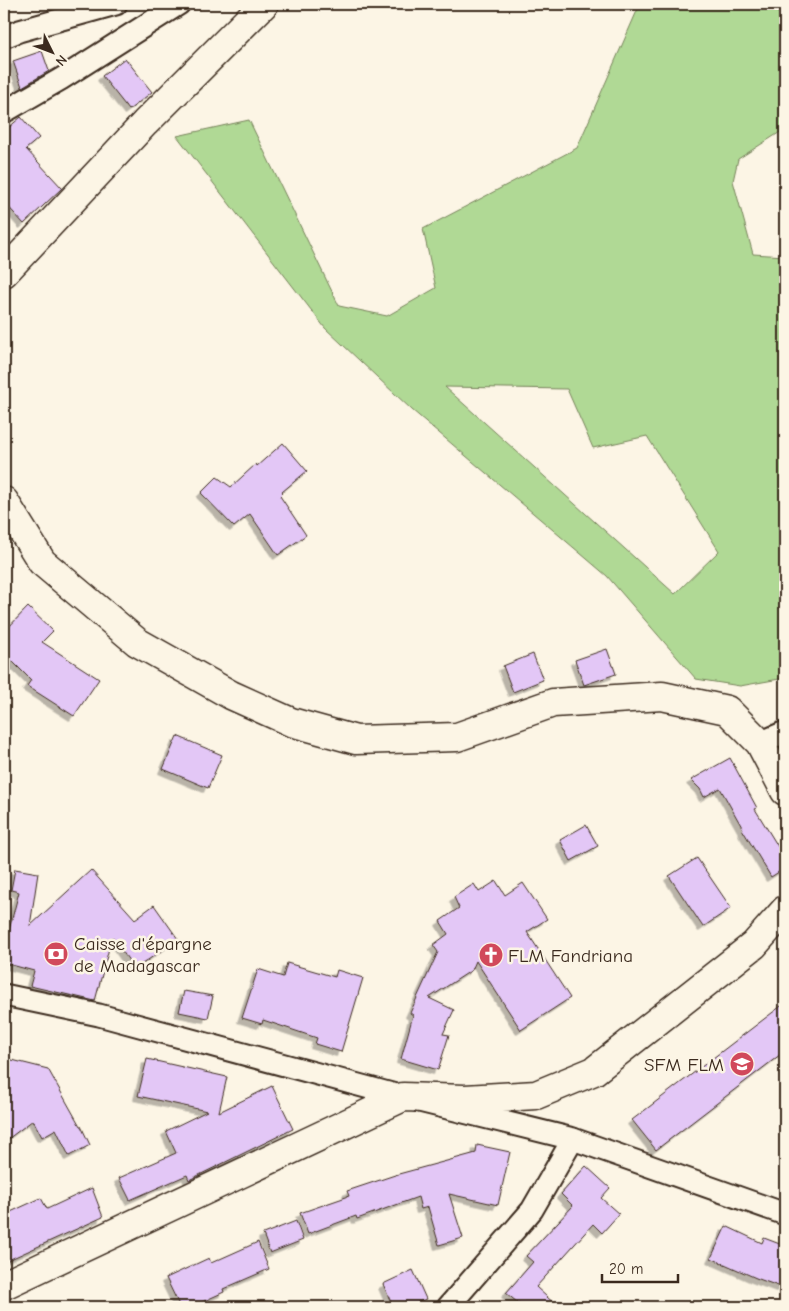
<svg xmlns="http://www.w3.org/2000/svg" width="789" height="1311" font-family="'Comic Neue',sans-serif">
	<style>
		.green { fill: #b0d995; stroke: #76825a; fill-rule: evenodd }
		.building { fill: #e3c7f6; stroke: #3b2a1e; filter: url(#shadow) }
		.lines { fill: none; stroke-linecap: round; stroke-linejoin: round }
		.minor-casing { stroke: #3b2a1e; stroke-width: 25 }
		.secondary-casing { stroke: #3b2a1e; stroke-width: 31 }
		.minor { stroke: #fcf5e5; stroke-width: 21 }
		.secondary { stroke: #fcf5e5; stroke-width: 28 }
		.labels { text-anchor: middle; stroke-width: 5; stroke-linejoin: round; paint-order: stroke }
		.poi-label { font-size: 19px; fill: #3b2a1e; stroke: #fcf5e5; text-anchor: start }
	</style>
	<defs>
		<filter id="shadow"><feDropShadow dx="-4.5" dy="4.5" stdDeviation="0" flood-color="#0004"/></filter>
	</defs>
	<rect width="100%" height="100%" fill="#fcf5e5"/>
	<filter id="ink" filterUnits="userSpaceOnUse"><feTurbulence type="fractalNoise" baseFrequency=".02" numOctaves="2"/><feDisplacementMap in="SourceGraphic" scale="10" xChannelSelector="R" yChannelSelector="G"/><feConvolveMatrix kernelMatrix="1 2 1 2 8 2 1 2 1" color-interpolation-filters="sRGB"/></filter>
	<g filter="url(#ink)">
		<path class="green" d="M640 4H757L785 15V129L738 159 733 181 753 254 785 256V678L740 686 696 679 607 576 412 410 325 328 177 136 249 120 339 306 387 316 436 288 423 229 577 148ZM445 387 567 389 593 448 647 436 719 551 675 594Z"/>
		<g class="building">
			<polygon points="42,51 49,71 22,87 13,61"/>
			<polygon points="125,58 152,92 129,110 102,76"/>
			<polygon points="21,117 39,138 26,149 62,188 24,224 4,202 4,124 8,128"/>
			<polygon points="283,443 307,471 282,492 283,493 280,496 306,535 278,555 250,514 234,527 201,493 217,477 231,487 256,464 257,466"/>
			<polygon points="28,607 53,631 42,642 99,679 74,716 27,686 31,680 4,653 4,632"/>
			<polygon points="607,649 616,674 584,685 575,660"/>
			<polygon points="533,654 543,680 513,692 503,666"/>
			<polygon points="177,736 222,755 208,788 163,769"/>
			<polygon points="730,758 757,808 755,809 785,858 785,868 771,877 742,829 743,829 720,788 704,797 700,789 691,780"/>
			<polygon points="586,825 598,846 571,861 560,840"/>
			<polygon points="697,858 731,908 703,927 669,876"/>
			<polygon points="15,869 38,873 30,926 91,870 135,919 154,905 178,939 135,969 112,937 95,1001 30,986 34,971 4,963 4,949 19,892 11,890"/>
			<polygon points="496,881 505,895 523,883 547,919 527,932 570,998 521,1030 476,961 472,970 429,998 454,1010 443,1034 449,1035 438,1070 401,1059 413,1015 410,1013 438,952 433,945 448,934 440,921 459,908 454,897 474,884 479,892"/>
			<polygon points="287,963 335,977 337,970 363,978 341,1052 315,1044 317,1038 263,1020 262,1024 242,1018 258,969 283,977"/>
			<polygon points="184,991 213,996 208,1018 179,1012"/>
			<polygon points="785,1003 785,1051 656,1150 632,1120"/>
			<polygon points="4,1058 48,1069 80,1126 81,1126 90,1145 69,1156 56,1129 42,1137 33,1120 4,1142"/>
			<polygon points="147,1059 227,1077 219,1112 272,1086 293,1129 189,1180 187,1175 130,1200 119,1178 176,1153 166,1131 207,1111 138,1096"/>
			<polygon points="477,1145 510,1152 498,1205 449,1194 463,1238 439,1245 428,1207 421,1209 418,1197 357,1219 356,1216 308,1234 300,1213 349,1196 347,1191 395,1175 476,1153"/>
			<polygon points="586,1166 610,1188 601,1198 619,1214 602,1233 593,1224 536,1287 558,1307 523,1307 506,1293 533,1262 526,1256 573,1206 561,1194"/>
			<polygon points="92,1188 103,1217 4,1262 4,1215 41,1198 47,1209"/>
			<polygon points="296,1221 303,1240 270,1253 263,1234"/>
			<polygon points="726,1226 762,1243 764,1238 785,1246 785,1275 781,1287 756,1278 711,1258"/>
			<polygon points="258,1242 269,1269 223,1289 224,1292 191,1307 180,1307 166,1278 209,1258 211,1263"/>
			<polygon points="413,1270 426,1299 408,1307 393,1307 383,1284"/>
		</g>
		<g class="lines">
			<defs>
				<g id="minor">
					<polyline points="4,37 19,31 116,4"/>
					<polyline points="4,112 61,79 179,4"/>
					<polyline points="760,743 785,732"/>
					<polyline points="4,995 99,1015 403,1097 573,1139 785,1214"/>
					<polyline points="448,1307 532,1210 573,1139"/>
				</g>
				<g id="secondary">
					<polyline points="4,273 145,123 264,4"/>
					<polyline points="4,501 42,562 137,642 231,695 291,722 356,740 457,737 553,703 662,696 727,710 760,743 785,791"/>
					<polyline points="4,1285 403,1097 465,1099 536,1095 594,1071 754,945 785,910"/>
				</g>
			</defs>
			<use href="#minor" class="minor-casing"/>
			<use href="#secondary" class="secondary-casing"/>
			<use href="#minor" class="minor"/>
			<use href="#secondary" class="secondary"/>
		</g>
	</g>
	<defs>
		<symbol id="bank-disc" viewBox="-11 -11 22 22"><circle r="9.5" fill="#d1495b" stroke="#fcf5e5"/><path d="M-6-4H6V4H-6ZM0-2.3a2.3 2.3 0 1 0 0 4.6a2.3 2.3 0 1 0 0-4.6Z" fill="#fff"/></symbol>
		<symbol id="church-disc" viewBox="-11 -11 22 22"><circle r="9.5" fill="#d1495b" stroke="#fcf5e5"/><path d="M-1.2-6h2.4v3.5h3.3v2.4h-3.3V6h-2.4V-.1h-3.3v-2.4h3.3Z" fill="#fff"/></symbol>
		<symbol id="school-disc" viewBox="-11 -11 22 22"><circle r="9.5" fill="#d1495b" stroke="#fcf5e5"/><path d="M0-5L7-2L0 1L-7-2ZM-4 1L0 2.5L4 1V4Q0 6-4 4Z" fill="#fff"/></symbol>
	</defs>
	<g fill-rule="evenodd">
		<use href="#bank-disc" x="42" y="940" width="28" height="28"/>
		<use href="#church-disc" x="477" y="941" width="28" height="28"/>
		<use href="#school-disc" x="728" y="1050" width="28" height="28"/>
	</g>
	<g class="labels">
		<g class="poi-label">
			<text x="74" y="950">Caisse d'épargne<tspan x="74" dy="22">de Madagascar</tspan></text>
			<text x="508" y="962">FLM Fandriana</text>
			<text x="724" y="1071" text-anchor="end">SFM FLM</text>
		</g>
	</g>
	<rect width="789" height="1311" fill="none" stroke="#fcf5e5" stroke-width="20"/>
	<rect x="10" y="10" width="769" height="1291" fill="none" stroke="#3b2a1e" stroke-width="2" filter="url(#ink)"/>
	<g transform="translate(52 52) rotate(132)" stroke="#fcf5e5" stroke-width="4" paint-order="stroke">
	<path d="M0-4L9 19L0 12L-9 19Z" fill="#3b2a1e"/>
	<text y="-8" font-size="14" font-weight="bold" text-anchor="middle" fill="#3b2a1e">N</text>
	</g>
	<path d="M602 1274v8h76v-8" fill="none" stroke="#3b2a1e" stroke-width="2.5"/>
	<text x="609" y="1274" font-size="15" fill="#3b2a1e" stroke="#fcf5e5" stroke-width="4" paint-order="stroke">20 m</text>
</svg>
